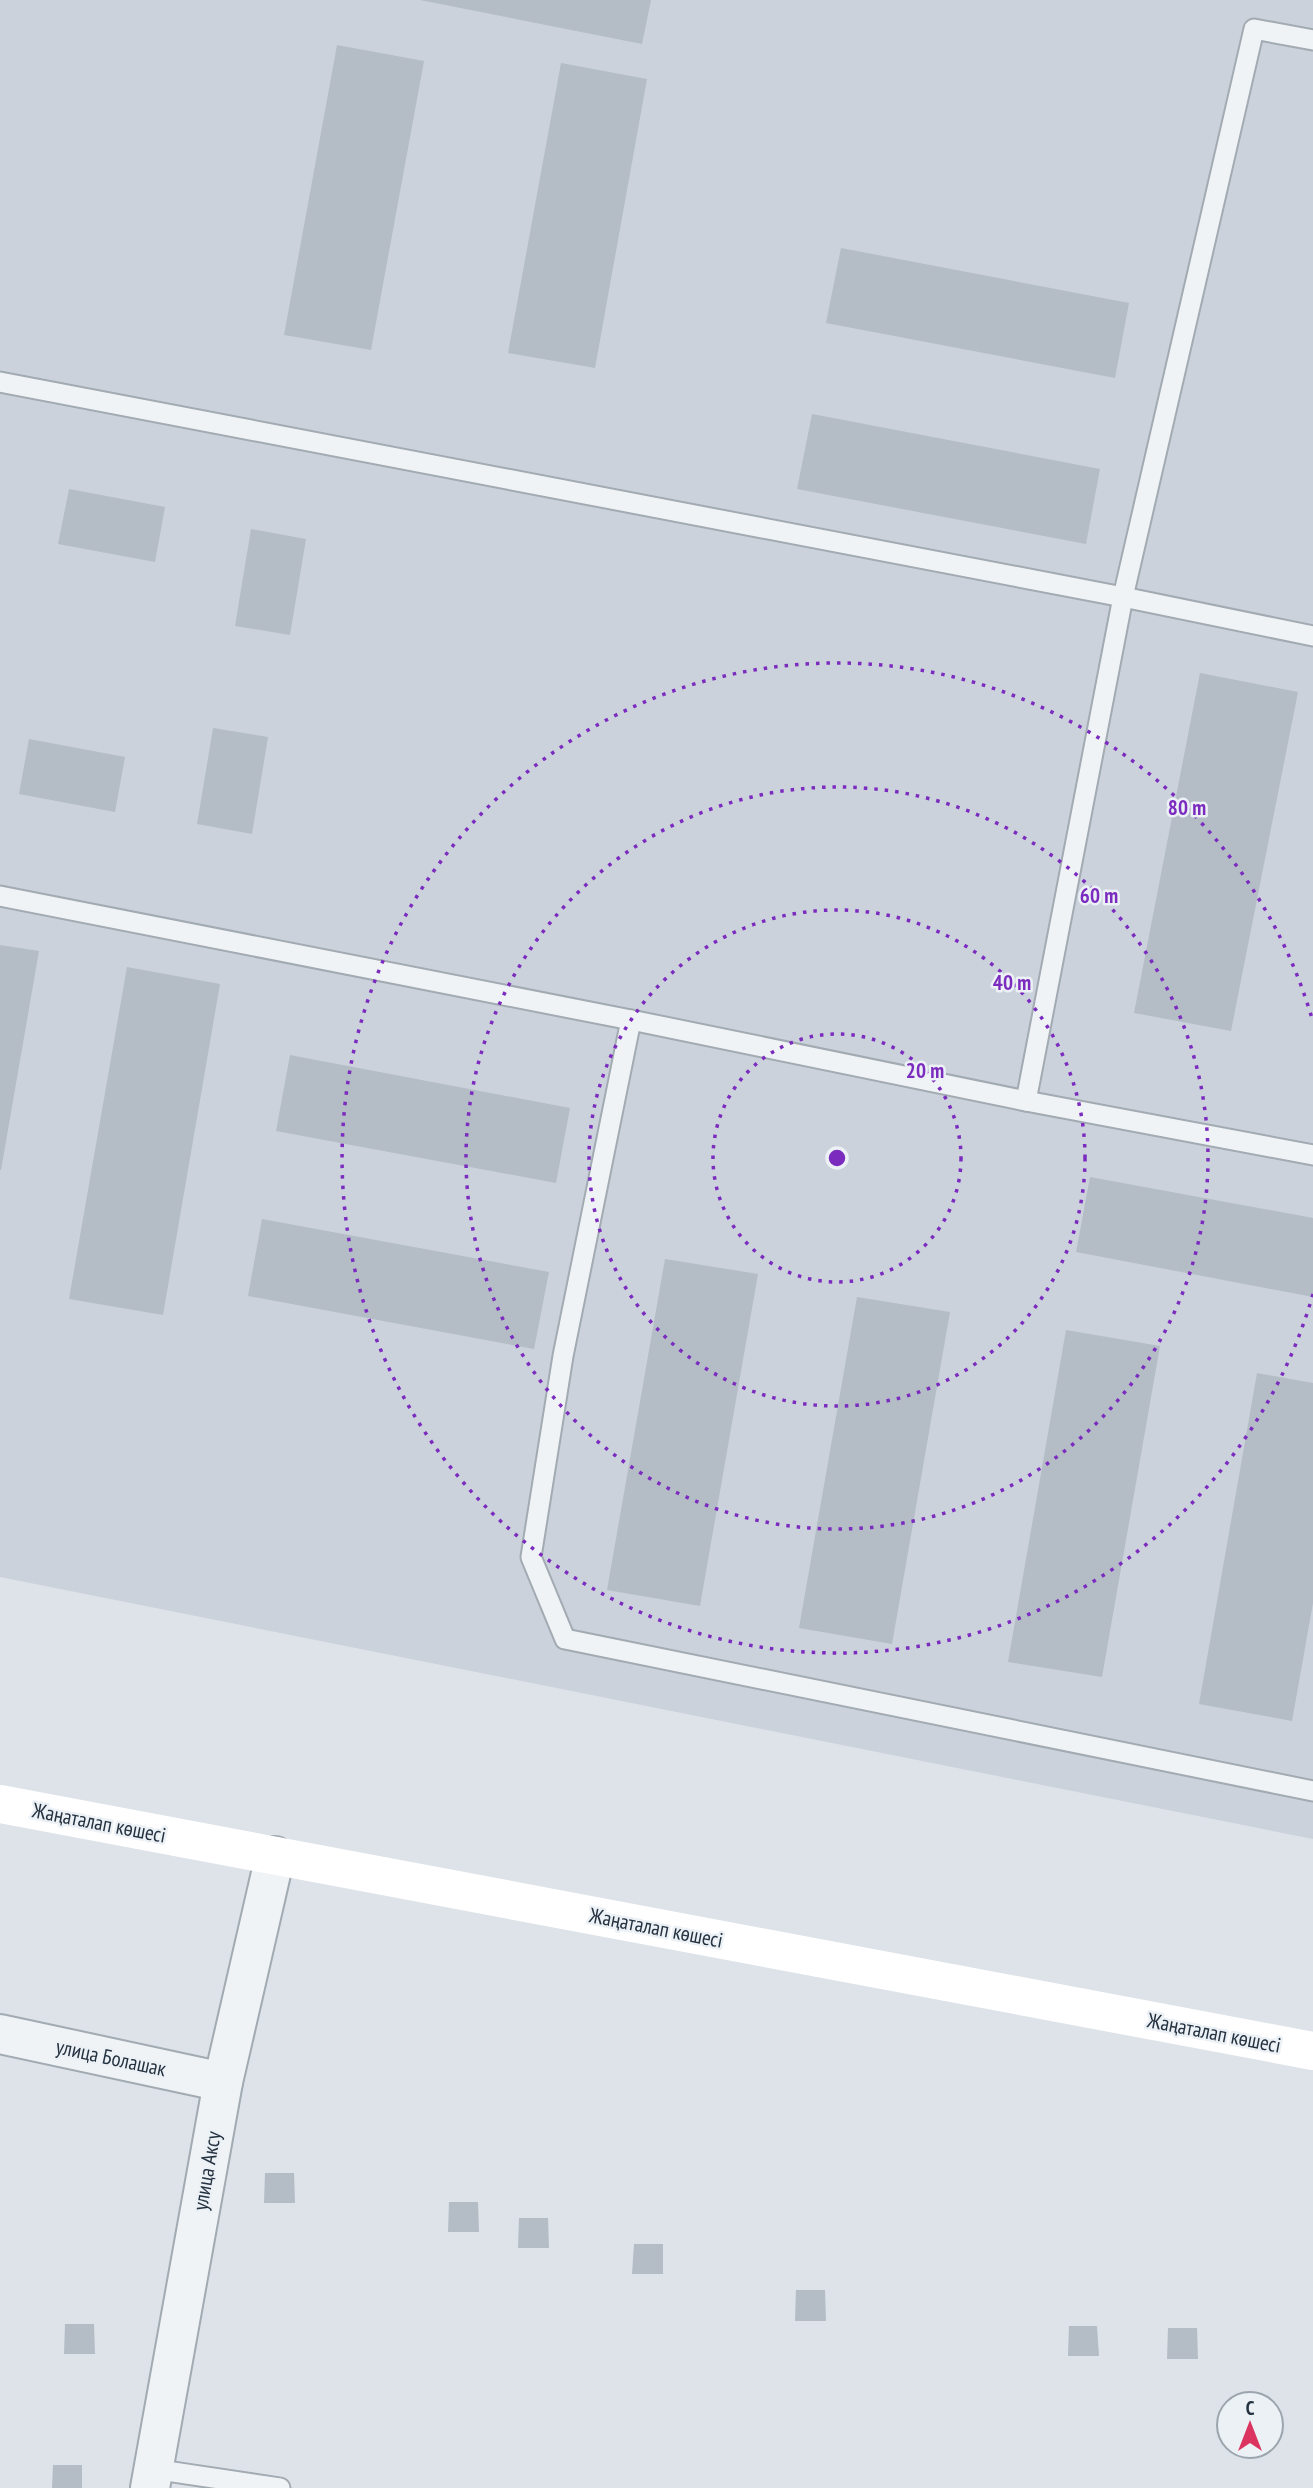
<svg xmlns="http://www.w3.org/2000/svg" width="1313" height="2488" font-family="'PT Sans Narrow',sans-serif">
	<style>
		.built { fill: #cbd2db }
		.building { fill: #b4bcc6 }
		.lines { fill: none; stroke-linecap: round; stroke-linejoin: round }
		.lane-casing { stroke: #a2aab2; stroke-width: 23 }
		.street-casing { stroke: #a2aab2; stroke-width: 42 }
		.lane { stroke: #f0f3f6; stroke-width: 19 }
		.street { stroke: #f0f3f6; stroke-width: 38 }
		.secondary { stroke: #fff; stroke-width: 38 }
		.ring { fill: none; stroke: #7b2cbf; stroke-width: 3.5; stroke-dasharray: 3.5 7 }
		.labels { text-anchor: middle; stroke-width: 5; stroke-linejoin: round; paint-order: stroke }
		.street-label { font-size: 21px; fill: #253240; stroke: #ecf1f6 }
		.centre { fill: #7b2cbf; stroke: #ecf1f6; stroke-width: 3.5 }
		.ring-label { font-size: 21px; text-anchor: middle; font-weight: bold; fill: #7b2cbf; stroke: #ecf1f6; stroke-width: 5; stroke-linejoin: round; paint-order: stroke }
	</style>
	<rect width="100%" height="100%" fill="#dde3e8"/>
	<polygon class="built" points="0,0 1313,0 1313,1839 0,1577"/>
	<g class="building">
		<polygon points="420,0 651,0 642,44"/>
		<polygon points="337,45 424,61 371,350 284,335"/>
		<polygon points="561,63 647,79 595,368 508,353"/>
		<polygon points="841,248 1129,303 1115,378 826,323"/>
		<polygon points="812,414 1100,469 1086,544 797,489"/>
		<polygon points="69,489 165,507 155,562 58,544"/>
		<polygon points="251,529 306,539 290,635 235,626"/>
		<polygon points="1200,673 1298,692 1231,1031 1134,1013"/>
		<polygon points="213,728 268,737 252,834 197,824"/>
		<polygon points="29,739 125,757 115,812 19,794"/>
		<polygon points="0,945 39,951 1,1170 0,1170"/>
		<polygon points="127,967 220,984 163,1315 69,1299"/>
		<polygon points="290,1055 570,1108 556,1183 276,1131"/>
		<polygon points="1090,1177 1313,1218 1313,1297 1076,1252"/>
		<polygon points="262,1219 549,1272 534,1349 248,1296"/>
		<polygon points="665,1259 758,1274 700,1606 607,1590"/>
		<polygon points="857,1297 950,1312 892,1644 799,1628"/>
		<polygon points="1066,1330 1160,1346 1102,1677 1008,1662"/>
		<polygon points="1257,1373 1313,1383 1313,1603 1292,1721 1199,1704"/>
		<polygon points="265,2173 294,2173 295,2203 264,2203"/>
		<polygon points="449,2202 478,2202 479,2232 448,2232"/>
		<polygon points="519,2218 548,2218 549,2248 518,2248"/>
		<polygon points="634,2244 663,2244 663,2274 632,2274"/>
		<polygon points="796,2290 825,2290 826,2321 795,2321"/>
		<polygon points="65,2324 94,2324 95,2354 64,2354"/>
		<polygon points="1069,2326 1097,2326 1099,2356 1068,2356"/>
		<polygon points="1168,2328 1197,2328 1198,2359 1167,2359"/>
		<polygon points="53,2465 82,2465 82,2488 52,2488"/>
	</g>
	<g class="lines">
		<defs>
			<g id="lane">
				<polyline points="0,382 1123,597 1254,29 1313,40"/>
				<polyline points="0,896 631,1020 1026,1101 1313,1155"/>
				<polyline points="631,1020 563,1356 531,1557 565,1639 1313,1791"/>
				<polyline points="1026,1101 1123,597 1313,636"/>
				<polyline points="153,2469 280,2488"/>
			</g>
			<g id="street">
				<polyline points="0,2034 223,2082"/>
				<polyline points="150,2488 223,2082 275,1856"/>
			</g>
		</defs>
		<use href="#lane" class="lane-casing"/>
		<use href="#street" class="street-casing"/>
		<use href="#lane" class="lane"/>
		<use href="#street" class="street"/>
		<polyline class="secondary" points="0,1804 1313,2051"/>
	</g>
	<g class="ring">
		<circle cx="837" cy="1158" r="124"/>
		<circle cx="837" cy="1158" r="248"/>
		<circle cx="837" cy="1158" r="371"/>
		<path d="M1313 1294A495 495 0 1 1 1313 1022"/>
	</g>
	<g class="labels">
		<g class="street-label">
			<text transform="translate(99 1823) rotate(11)" y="7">Жаңаталап көшесі</text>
			<text transform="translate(656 1928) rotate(11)" y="7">Жаңаталап көшесі</text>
			<text transform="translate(1214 2033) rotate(11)" y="7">Жаңаталап көшесі</text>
			<text transform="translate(111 2058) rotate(12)" y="7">улица Болашак</text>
			<text transform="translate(207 2171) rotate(-80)" y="7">улица Аксу</text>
		</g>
	</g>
	<circle cx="837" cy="1158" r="10" class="centre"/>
	<g class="ring-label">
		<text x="1187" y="815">80 m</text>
		<text x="1099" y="903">60 m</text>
		<text x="1012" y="990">40 m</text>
		<text x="925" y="1078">20 m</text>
	</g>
	<g transform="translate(1250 2425)"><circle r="33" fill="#ecf1f6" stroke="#9ca5ad" stroke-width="2"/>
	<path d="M0-5L12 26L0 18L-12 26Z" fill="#db3460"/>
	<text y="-10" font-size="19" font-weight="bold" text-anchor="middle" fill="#253240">С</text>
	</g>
</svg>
